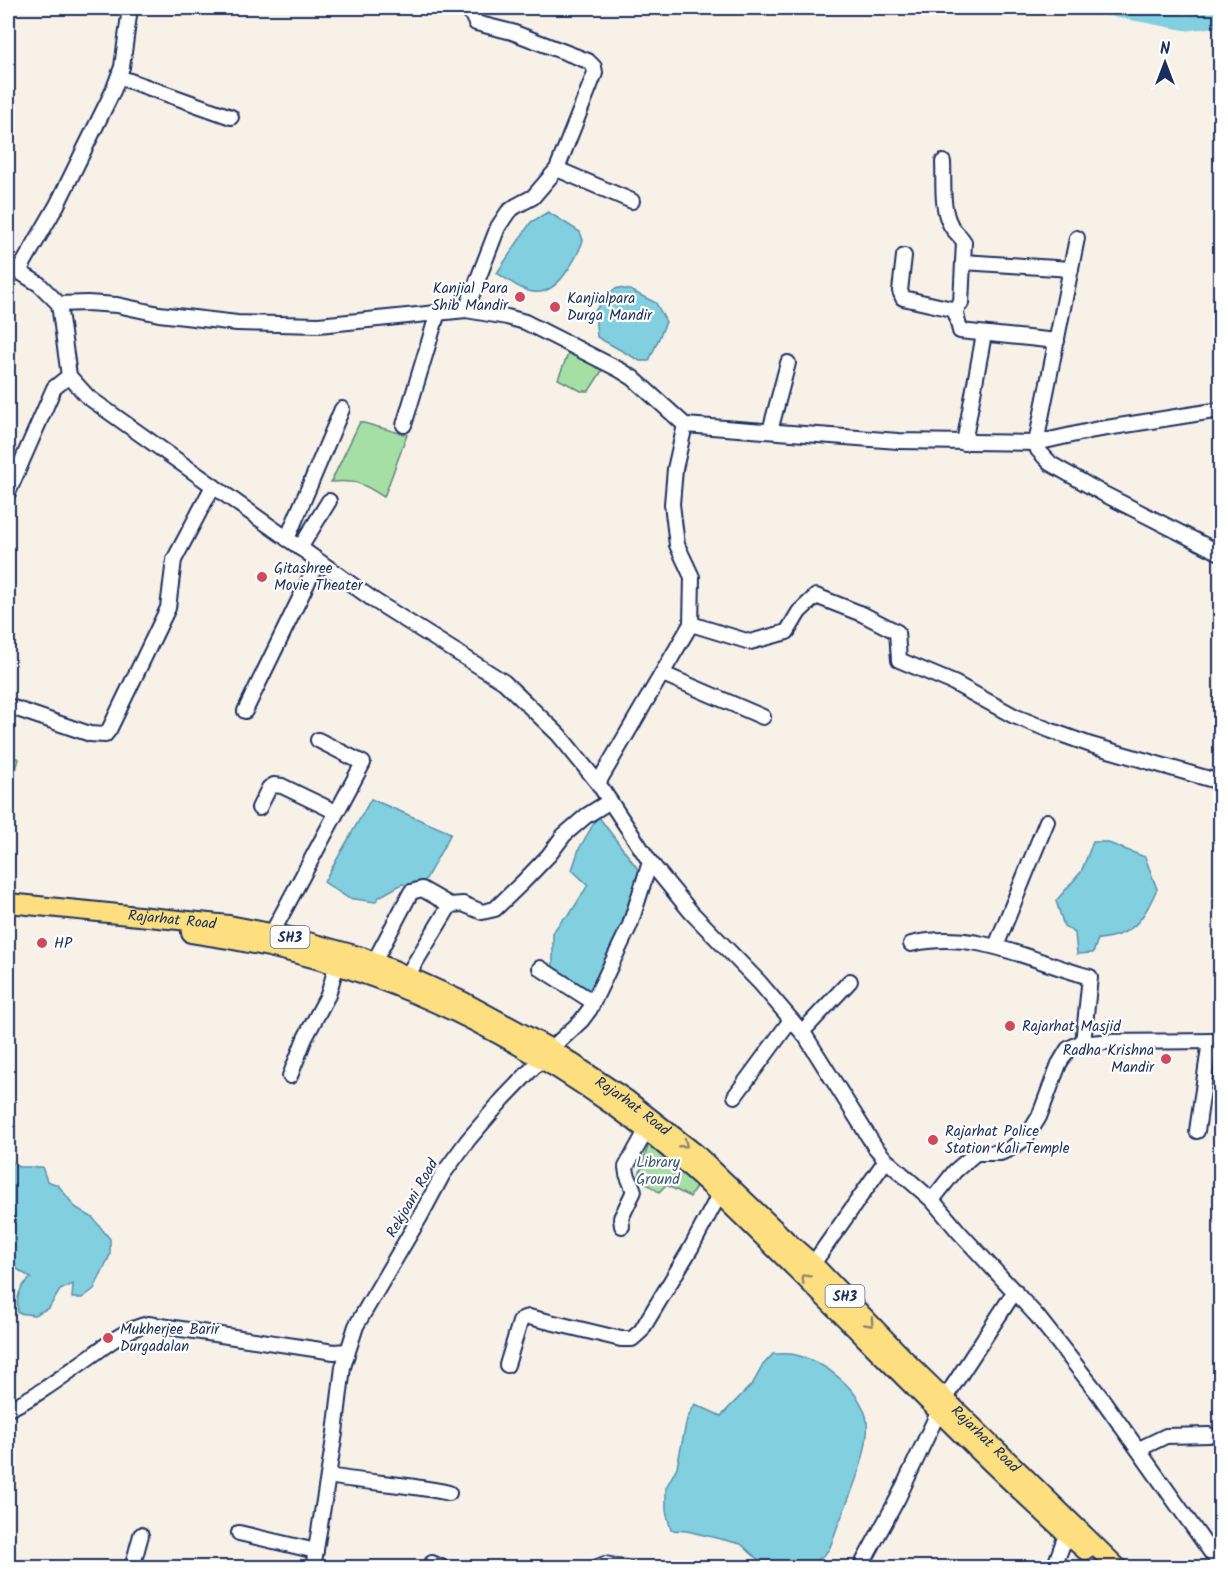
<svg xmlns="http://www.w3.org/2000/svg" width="1228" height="1575" font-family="Kalam,sans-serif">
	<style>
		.green { fill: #a6dfa3; stroke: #608780; stroke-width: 1.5 }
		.water { fill: #81cfdf; stroke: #588fab; stroke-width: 1.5 }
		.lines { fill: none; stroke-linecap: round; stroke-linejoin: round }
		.canal { stroke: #81cfdf; stroke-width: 15 }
		.minor-casing { stroke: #1b2f5e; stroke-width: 18 }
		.major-casing { stroke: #1b2f5e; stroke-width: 22 }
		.minor { stroke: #fff; stroke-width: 14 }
		.major { stroke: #fedf80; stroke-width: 18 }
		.oneway { stroke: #8c876f }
		.poi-dot { fill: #d1495b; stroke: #fff; stroke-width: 2 }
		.labels { text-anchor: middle; stroke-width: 4.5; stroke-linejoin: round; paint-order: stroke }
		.shield { fill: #fff; stroke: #5f6d8e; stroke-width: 1.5 }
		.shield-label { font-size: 14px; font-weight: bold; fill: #1b2f5e }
		.poi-label { font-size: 15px; fill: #1b2f5e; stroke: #fff; text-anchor: start }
		.street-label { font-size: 15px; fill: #1b2f5e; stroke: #fff }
		.park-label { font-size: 15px; fill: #3e5b6f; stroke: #fff }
	</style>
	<rect width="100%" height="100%" fill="#f7f1e8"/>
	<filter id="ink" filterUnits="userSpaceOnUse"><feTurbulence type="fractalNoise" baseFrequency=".0167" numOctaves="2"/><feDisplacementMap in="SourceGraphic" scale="12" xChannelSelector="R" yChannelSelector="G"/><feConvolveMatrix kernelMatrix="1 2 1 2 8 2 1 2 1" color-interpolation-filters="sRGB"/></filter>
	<g filter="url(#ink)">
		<g class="green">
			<polygon points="572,344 607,363 589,391 581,391 558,379"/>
			<path d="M360 422 407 435 384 497C362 483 357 480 331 482Z"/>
			<polygon points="8,755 19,759 8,797"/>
			<polygon points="649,1143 699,1181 690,1197 666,1185 659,1192 638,1178"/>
		</g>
		<g class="water">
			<path d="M548 212 580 232 583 240C579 253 573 263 565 274 542 305 524 291 497 273L531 222Z"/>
			<polygon points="618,288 630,290 656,303 666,322 649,361 640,361 597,337 595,311 609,292"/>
			<polygon points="371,799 451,833 421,888 402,884 379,897 375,902 348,898 324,882"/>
			<path d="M598 816 641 873C635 915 610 957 591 995L553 969V932L563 919 570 914 588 885 572 870 579 849Z"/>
			<path d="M1093 842H1106L1145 857 1157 889C1143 919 1134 936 1098 939L1093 953 1077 954 1075 933 1064 926 1056 901 1081 872Z"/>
			<path d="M8 1159 19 1167H42L47 1181 58 1185 75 1207 93 1218 110 1239V1255L94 1289 82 1298H72L73 1284 60 1290 49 1308 34 1315 18 1313C16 1299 19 1286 31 1278L8 1263Z"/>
			<path d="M773 1354C780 1354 789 1353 796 1355 824 1361 858 1388 866 1416 873 1443 851 1493 841 1518 836 1528 834 1539 829 1549 825 1556 815 1561 809 1567H766L741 1544 687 1531 671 1530 666 1511V1488L677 1467 687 1419 695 1404 721 1416 753 1383 763 1365Z"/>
		</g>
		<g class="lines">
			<polyline class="canal" points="1107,8 1187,23 1220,19"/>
			<defs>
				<g id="minor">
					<polyline points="119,77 231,117"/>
					<path d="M943 162C944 181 941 207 950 224 953 231 960 235 964 242L961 303 955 311"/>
					<polyline points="557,169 632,201"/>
					<polyline points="1077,238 1036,443 1038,450 1051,464 1102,493 1220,553"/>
					<polyline points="904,256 900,291 903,298 952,309 956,314 960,331 1057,341"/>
					<polyline points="963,262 1071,269"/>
					<polyline points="8,265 39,284 59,304 69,376 88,397 375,601 504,682 559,735 598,783 650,862 691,912 760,983 806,1037 875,1147 886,1160 932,1200 959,1232 1037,1316 1100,1396 1220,1565"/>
					<polyline points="19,271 57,205 113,91 122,67 130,8"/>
					<polyline points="59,304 87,303 117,305 159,314 237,323 319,325 466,310 507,317 525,322 620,370 633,378 685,425 898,441 1036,443 1094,430 1220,410"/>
					<polyline points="466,310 498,227 508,212 516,206 533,197 557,169 595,73 594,67 588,61 512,32 476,23 472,15 472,8"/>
					<polyline points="404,425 438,312"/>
					<polyline points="770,431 788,363"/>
					<polyline points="964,443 984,334"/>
					<polyline points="8,493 54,388 69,376"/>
					<polyline points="287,539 342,409"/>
					<polyline points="300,548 329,501"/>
					<polyline points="691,624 750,642 787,632 799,612 816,596 862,614 897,632 899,660 954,683 1014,716 1052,731 1091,745 1220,782"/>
					<polyline points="663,674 763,717"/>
					<polyline points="8,706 90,734 105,735 109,730 168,608 174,560 213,486"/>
					<polyline points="245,711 318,561"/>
					<polyline points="598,783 691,624 692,577 677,545 672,504 675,469 685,425"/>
					<polyline points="259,808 269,788 274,785 282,786 336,812"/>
					<polyline points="272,933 363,763 318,740"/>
					<path d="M911 944C976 929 1028 960 1090 977L1083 1043"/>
					<polyline points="996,946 1047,821"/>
					<polyline points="374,962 411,892 422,889 450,905"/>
					<polyline points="540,968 593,1002"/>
					<polyline points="407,976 450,905 463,904 482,912 495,909 523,882 549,855 564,835 586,816 610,801"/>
					<polyline points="802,1032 850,981"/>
					<polyline points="290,1076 305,1038 328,995 337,964"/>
					<polyline points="735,1096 791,1020"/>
					<polyline points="1197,1131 1210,1041"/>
					<polyline points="932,1200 955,1171 976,1153 1000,1153 1008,1150 1026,1138 1039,1117 1059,1064 1068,1049 1078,1044 1102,1042 1220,1041"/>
					<polyline points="622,1226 621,1218 634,1191 627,1174 626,1167 646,1131"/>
					<polyline points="813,1264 886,1160"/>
					<polyline points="507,1365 520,1322 524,1318 529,1317 621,1339 632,1339 641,1331 691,1248 719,1195"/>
					<path d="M8 1409C38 1396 64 1375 91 1356 109 1343 126 1329 148 1324L334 1352 347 1351"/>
					<polyline points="1139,1449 1166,1436 1209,1435"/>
					<path d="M328 1476C368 1483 409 1484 449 1493"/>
					<polyline points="239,1533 316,1551"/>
					<polyline points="132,1568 141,1535"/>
					<polyline points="313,1568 335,1433 343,1367 356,1326 420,1217 443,1174 468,1140 503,1099 551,1049 581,1021 590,1009 630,925 650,862"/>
					<polyline points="429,1568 432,1563 443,1568"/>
					<polyline points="595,1568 605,1564 626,1568"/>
					<polyline points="860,1568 898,1498 945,1398 1015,1291"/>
					<polyline points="1054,1568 1066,1535"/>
				</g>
				<g id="major">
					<path id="s1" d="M8 903 229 925 290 937 362 957 394 970 462 1001 551 1049 627 1100 695 1153 788 1242 813 1264 913 1368 1118 1568"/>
					<path d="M191 933C352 955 483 1014 615 1107 682 1154 739 1213 797 1270 892 1364 985 1461 1085 1550"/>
				</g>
			</defs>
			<use href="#minor" class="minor-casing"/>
			<use href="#major" class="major-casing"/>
			<use href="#minor" class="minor"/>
			<use href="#major" class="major"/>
		</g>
		<defs><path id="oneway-chevron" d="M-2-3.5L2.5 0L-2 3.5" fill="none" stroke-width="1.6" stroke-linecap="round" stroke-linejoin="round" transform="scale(1.5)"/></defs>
		<g class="oneway">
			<use href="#oneway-chevron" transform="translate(684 1144) rotate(38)"/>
			<use href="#oneway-chevron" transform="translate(805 1278) rotate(-135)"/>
			<use href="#oneway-chevron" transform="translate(870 1323) rotate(46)"/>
		</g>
	</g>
	<g class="poi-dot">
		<circle cx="520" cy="297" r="6"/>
		<circle cx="555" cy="307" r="6"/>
		<circle cx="262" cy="577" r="6"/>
		<circle cx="42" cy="943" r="6"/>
		<circle cx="1010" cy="1026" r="6"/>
		<circle cx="1166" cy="1059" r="6"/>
		<circle cx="933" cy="1140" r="6"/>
		<circle cx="108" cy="1338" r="6"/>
	</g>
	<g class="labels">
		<g class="shield">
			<rect x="270.5" y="926" width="39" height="22" rx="4.5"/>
			<rect x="825.5" y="1285" width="39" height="22" rx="4.5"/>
		</g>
		<g class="shield-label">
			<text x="290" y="942">SH3</text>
			<text x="845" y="1301">SH3</text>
		</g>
		<g class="poi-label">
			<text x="508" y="293" text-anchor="end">Kanjial Para<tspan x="508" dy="17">Shib Mandir</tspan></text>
			<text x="567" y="303">Kanjialpara<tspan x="567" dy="17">Durga Mandir</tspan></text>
			<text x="274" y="573">Gitashree<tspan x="274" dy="17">Movie Theater</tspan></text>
			<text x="54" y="948">HP</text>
			<text x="1022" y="1031">Rajarhat Masjid</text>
			<text x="1154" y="1055" text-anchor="end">Radha Krishna<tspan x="1154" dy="17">Mandir</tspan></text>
			<text x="945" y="1136">Rajarhat Police<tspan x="945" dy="17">Station Kali Temple</tspan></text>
			<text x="120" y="1334">Mukherjee Barir<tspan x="120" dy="17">Durgadalan</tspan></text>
		</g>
		<g class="street-label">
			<text dy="5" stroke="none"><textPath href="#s1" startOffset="165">Rajarhat Road</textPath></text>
			<text dy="5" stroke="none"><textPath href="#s1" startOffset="669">Rajarhat Road</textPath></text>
			<text transform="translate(412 1198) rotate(-60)" y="5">Rekjoani Road</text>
			<text dy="5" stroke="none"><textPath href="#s1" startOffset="1155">Rajarhat Road</textPath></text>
		</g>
		<g class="park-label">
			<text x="658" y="1167">Library<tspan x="658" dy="17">Ground</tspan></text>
		</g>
	</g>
	<rect width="1228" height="1575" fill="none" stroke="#fff" stroke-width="30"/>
	<rect x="15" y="15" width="1198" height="1545" fill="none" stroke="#1b2f5e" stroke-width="2" filter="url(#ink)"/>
	<g transform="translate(1165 63)" stroke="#ffffff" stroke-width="4.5" paint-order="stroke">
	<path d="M0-4.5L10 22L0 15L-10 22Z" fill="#1b2f5e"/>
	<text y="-9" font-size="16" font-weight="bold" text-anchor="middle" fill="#1b2f5e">N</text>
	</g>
</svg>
